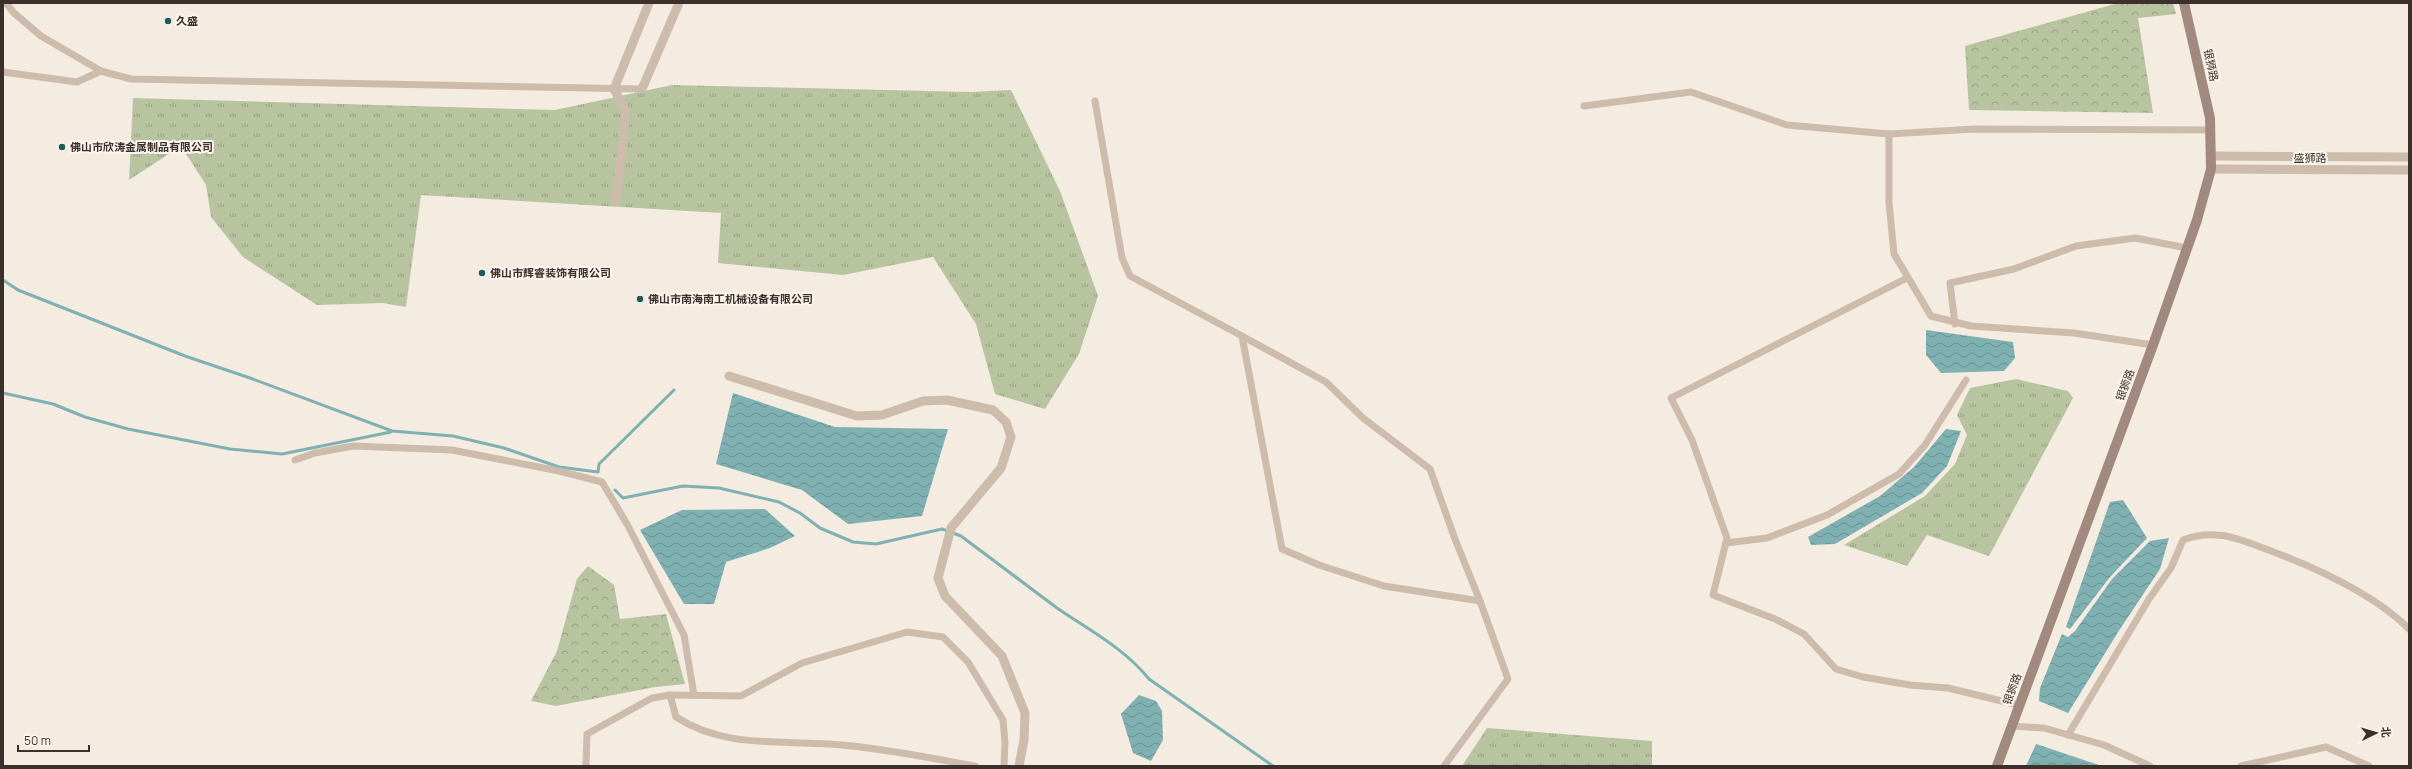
<svg xmlns="http://www.w3.org/2000/svg" width="2412" height="769" font-family="Manrope,'Noto Sans SC',sans-serif">
	<style>
		.grass { fill: url(#grass-tufts) }
		.forest { fill: url(#forest-crowns) }
		.water { fill: url(#water-waves) }
		.lines { fill: none; stroke-linecap: round; stroke-linejoin: round }
		.stream { stroke: #7fb0b2; stroke-width: 3 }
		.minor { stroke: #cdbbac; stroke-width: 7 }
		.tertiary { stroke: #cdbbac; stroke-width: 9 }
		.secondary { stroke: #a18a7d; stroke-width: 10 }
		.poi-dot { fill: #1f5a5e; stroke: #fbf5ee; stroke-width: 1.5 }
		.labels { text-anchor: middle; stroke-width: 4; stroke-linejoin: round; paint-order: stroke }
		.poi-label { font-size: 11px; font-weight: bold; fill: #3b302b; stroke: #fbf5ee; text-anchor: start }
		.street-label { font-size: 11px; fill: #3b302b; stroke: #fbf5ee }
	</style>
	<defs>
		<pattern id="grass-tufts" width="24" height="20" patternUnits="userSpaceOnUse"><rect width="24" height="20" fill="#b8c4a0"/><path d="M3 7l-1-3M5 7V3M7 7l1-3M15 17l-1-3M17 17v-4M19 17l1-3" fill="none" stroke="#97a083"/></pattern>
		<pattern id="forest-crowns" width="20" height="18" patternUnits="userSpaceOnUse"><rect width="20" height="18" fill="#b8c4a0"/><path d="M2 6a3 3 0 1 1 6 0M12 15a3 3 0 1 1 6 0" fill="none" stroke="#97a083"/></pattern>
		<pattern id="water-waves" width="16" height="10" patternUnits="userSpaceOnUse"><rect width="16" height="10" fill="#7fb0b2"/><path d="M0 5q4-4 8 0t8 0" fill="none" stroke="#699091"/></pattern>
	</defs>
	<rect width="100%" height="100%" fill="#f4ebe1"/>
	<g class="grass">
		<polygon points="672,85 970,92 1011,90 1060,191 1098,296 1079,354 1045,409 995,394 976,324 933,257 843,275 718,263 721,213 421,195 406,307 383,303 317,305 243,257 211,217 206,185 181,146 129,180 133,98 555,110"/>
		<polygon points="2016,379 2068,391 2073,398 1989,556 1927,535 1907,566 1844,545 1925,496 1955,464 1967,435 1957,415 1970,388"/>
		<polygon points="1487,728 1652,741 1652,766 1462,766"/>
	</g>
	<g class="forest">
		<polygon points="2118,3 2173,3 2176,14 2138,18 2153,113 1969,110 1965,46"/>
		<polygon points="588,566 614,585 620,619 666,614 685,684 655,687 556,706 531,701 557,651 577,579"/>
	</g>
	<g class="water">
		<polygon points="1926,330 2013,342 2015,358 2004,371 1941,373 1926,355"/>
		<polygon points="733,393 835,427 948,429 922,516 848,524 802,490 716,464"/>
		<polygon points="1946,429 1961,431 1947,466 1922,493 1835,544 1811,545 1808,537 1880,496 1914,467"/>
		<polygon points="2123,500 2147,538 2110,577 2070,629 2066,627 2110,502"/>
		<polygon points="765,509 795,536 770,548 726,562 714,604 684,604 640,530 682,510"/>
		<polygon points="2169,538 2160,569 2120,629 2068,713 2039,701 2040,688 2062,634 2068,637 2075,631 2112,579 2150,541"/>
		<polygon points="1139,695 1156,701 1162,711 1163,740 1151,761 1133,753 1121,714"/>
		<polygon points="2036,744 2102,766 2026,766"/>
	</g>
	<g class="lines">
		<g class="stream">
			<polyline points="3,280 18,290 185,356 250,378 392,431 453,436 504,448 559,467 598,472 599,464 674,390"/>
			<polyline points="3,393 53,404 85,417 128,429 230,449 282,454 391,432"/>
			<path d="M615 490 623 498 683 486 719 488 779 502 800 513 820 528 853 542 876 544 942 529 961 536C993 560 1025 584 1057 608 1089 630 1124 648 1149 679L1273 766"/>
		</g>
		<g class="minor">
			<polyline points="6,3 14,13 41,36 101,71 131,79 642,89"/>
			<polyline points="3,72 77,82 101,71"/>
			<polyline points="1095,101 1122,258 1130,276 1242,336 1282,549 1319,565 1384,586 1480,601 1508,679 1444,766"/>
			<polyline points="1584,106 1691,92 1787,125 1889,134 1975,129 2211,130"/>
			<polyline points="1889,134 1889,202 1894,254 1931,316 1971,326 2074,333 2153,345"/>
			<polyline points="1907,278 1671,398 1692,440 1727,538 1713,595 1775,619 1804,634 1836,669 1863,677 1910,685 1948,688 2018,705"/>
			<polyline points="1955,324 1950,283 2014,269 2076,246 2135,238 2187,248"/>
			<polyline points="1242,336 1326,382 1363,418 1430,469 1455,539 1480,601"/>
			<polyline points="295,460 315,453 353,446 452,450 559,471 602,482 627,524 684,635 694,695"/>
			<polyline points="1726,543 1767,538 1827,515 1899,474 1925,445 1966,380"/>
			<polyline points="670,695 741,696 802,663 907,632 943,637 968,662 1003,720 1005,742 1004,766"/>
			<polyline points="2011,726 2044,728 2104,745 2150,766"/>
			<path d="M2068 735 2149 599 2171 568 2183 540C2194 536 2204 534 2216 535 2231 535 2249 543 2263 548 2312 566 2372 592 2409 629"/>
			<path d="M586 766 587 734 652 698 670 695 676 717C727 750 784 739 842 745 887 749 931 758 975 766"/>
			<polyline points="2241,766 2326,747 2369,766"/>
		</g>
		<g class="tertiary">
			<polyline points="642,89 679,3"/>
			<polyline points="2212,156 2409,157"/>
			<polyline points="2211,169 2409,170"/>
			<polyline points="616,202 626,111 614,89 649,3"/>
			<polyline points="729,376 857,416 882,415 923,401 947,400 993,410 1006,422 1011,437 1001,468 951,528 938,578 945,596 1002,656 1025,713 1024,740 1019,766"/>
		</g>
		<polyline class="secondary" points="1997,766 2153,345 2197,220 2211,169 2210,118 2184,3"/>
	</g>
	<g class="poi-dot">
		<circle cx="168" cy="21" r="4"/>
		<circle cx="62" cy="147" r="4"/>
		<circle cx="482" cy="273" r="4"/>
		<circle cx="640" cy="299" r="4"/>
	</g>
	<g class="labels">
		<g class="poi-label">
			<text x="176" y="25">久盛</text>
			<text x="70" y="151">佛山市欣涛金属制品有限公司</text>
			<text x="490" y="277">佛山市辉睿装饰有限公司</text>
			<text x="648" y="303">佛山市南海南工机械设备有限公司</text>
		</g>
		<g class="street-label">
			<text transform="translate(2211 65) rotate(78)" y="4">银狮路</text>
			<text x="2310" y="162">盛狮路</text>
			<text transform="translate(2125 385) rotate(-70)" y="4">银狮路</text>
			<text transform="translate(2012 689) rotate(-70)" y="4">银狮路</text>
		</g>
	</g>
	<rect width="2412" height="769" fill="none" stroke="#3b302b" stroke-width="8"/>
	<g transform="translate(2376 733) rotate(85)" stroke="#fbf5ee" stroke-width="3" paint-order="stroke">
	<path d="M0-3L7 15L0 10L-7 15Z" fill="#3b302b"/>
	<text y="-6" font-size="11" font-weight="bold" text-anchor="middle" fill="#3b302b">北</text>
	</g>
	<path d="M18 745v6h71v-6" fill="none" stroke="#3b302b" stroke-width="2"/>
	<text x="24" y="745" font-size="12" fill="#3b302b" stroke="#fbf5ee" stroke-width="3" paint-order="stroke">50 m</text>
</svg>
